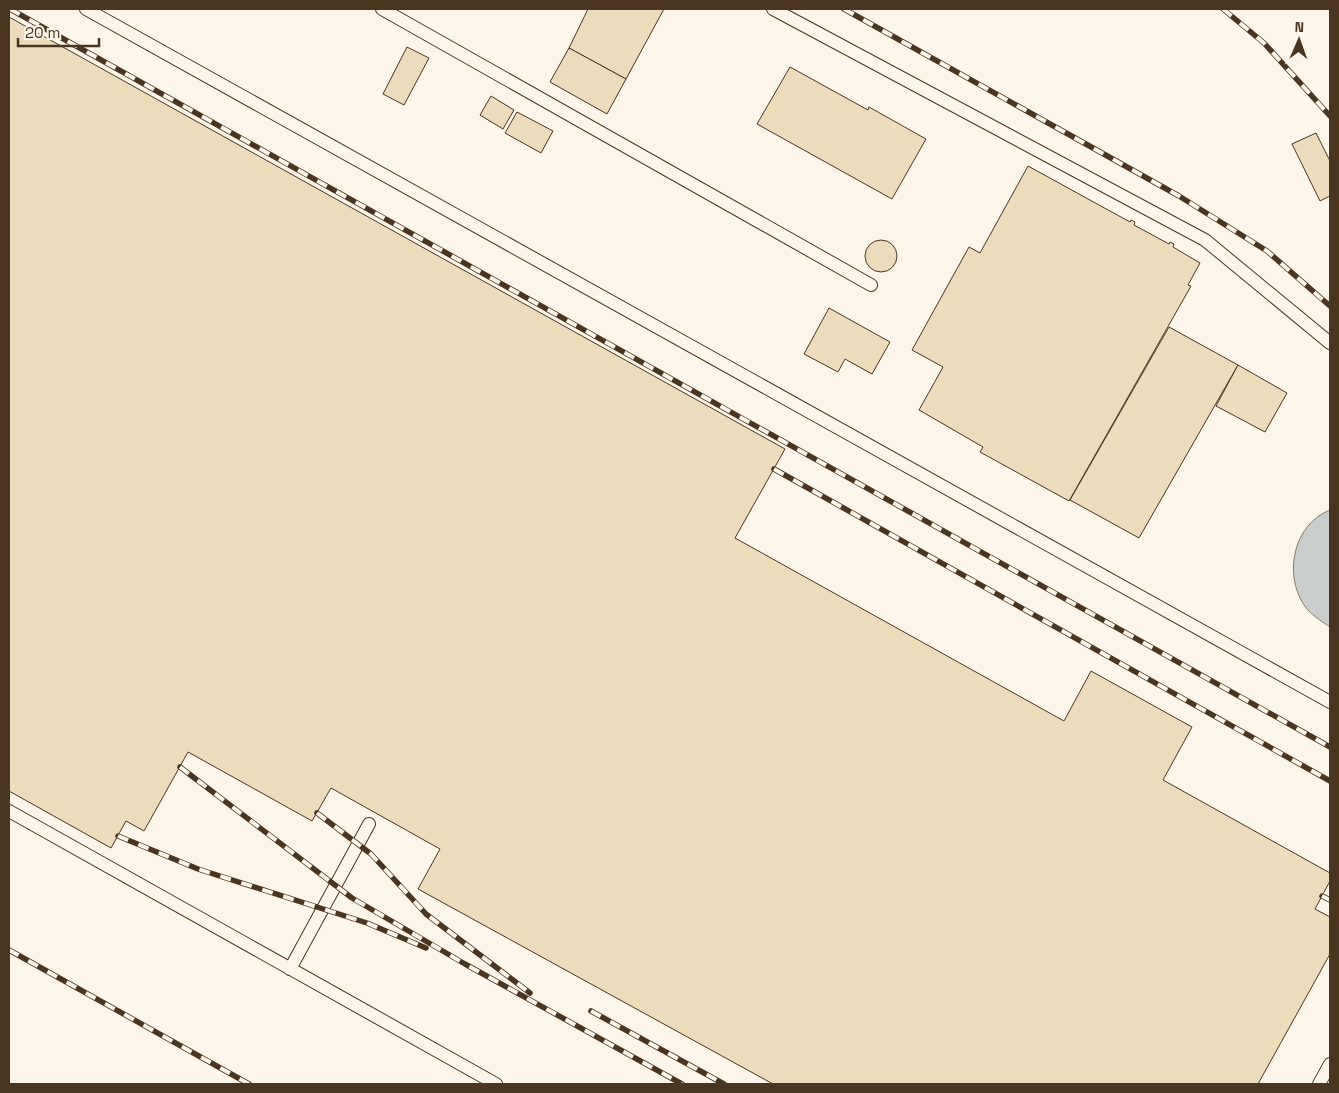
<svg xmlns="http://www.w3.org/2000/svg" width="1339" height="1093" font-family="'Space Grotesk',sans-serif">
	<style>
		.water { fill: #c9cecd; stroke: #887966 }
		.building { fill: #ecdcbc; stroke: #4a3520 }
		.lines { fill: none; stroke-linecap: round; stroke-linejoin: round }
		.lane-casing { stroke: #4a3520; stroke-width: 14 }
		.lane { stroke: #fbf6e9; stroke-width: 12 }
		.rail-casing { stroke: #4a3520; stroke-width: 5.5 }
		.rail { stroke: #fbf6e9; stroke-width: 4; stroke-dasharray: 11; stroke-linecap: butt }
	</style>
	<rect width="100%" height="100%" fill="#fbf6e9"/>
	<path class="water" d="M1330 510V627C1321 621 1310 614 1304 605 1283 573 1294 524 1330 510Z"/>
	<g class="building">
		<polygon points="588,9 664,9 626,79 569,48"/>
		<polygon points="9,17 785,449 735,538 1064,721 1091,671 1192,727 1163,780 1330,873 1330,881 1315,909 1330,917 1330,954 1258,1084 773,1084 418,889 440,849 331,788 312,821 188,752 144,831 126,821 111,848 9,791"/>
		<polygon points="407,47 429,58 404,105 383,94"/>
		<polygon points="569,48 626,79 607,114 550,82"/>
		<polygon points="790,67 868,110 869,107 926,139 892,199 757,124"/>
		<polygon points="491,96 514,110 503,129 480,115"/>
		<polygon points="517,112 553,131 541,153 505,133"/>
		<polygon points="1316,133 1330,161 1330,196 1320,201 1292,144"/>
		<polygon points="1028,166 1130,222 1131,220 1135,222 1134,225 1169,244 1170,242 1174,244 1173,247 1200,263 1188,285 1191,286 1069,501 980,452 983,447 919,410 943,367 912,350 969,247 980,253"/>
		<circle cx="881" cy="256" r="16"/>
		<polygon points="829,308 890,342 872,374 845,359 838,372 804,354"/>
		<polygon points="1169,327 1238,365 1139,538 1070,500"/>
		<polygon points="1238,365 1287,393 1265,432 1216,406"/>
	</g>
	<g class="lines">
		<defs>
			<g id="lane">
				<polyline points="86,9 1330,702"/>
				<polyline points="382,9 871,285"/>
				<polyline points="773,9 1205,240 1330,343"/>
				<polyline points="9,811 496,1084"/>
				<polyline points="290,969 369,824"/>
				<polyline points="1319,1084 1330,1064"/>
			</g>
		</defs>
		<use href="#lane" class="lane-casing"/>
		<use href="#lane" class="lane"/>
		<defs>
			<g id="rail">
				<polyline points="10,9 1330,747"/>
				<polyline points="844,9 1179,196 1267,251 1330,306"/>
				<polyline points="1223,9 1264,43 1330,116"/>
				<polyline points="774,469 1330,781"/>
				<polyline points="180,767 352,898 465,964 682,1084"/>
				<polyline points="317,813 371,854 426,914 530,993"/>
				<polyline points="118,836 198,869 367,923 426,948"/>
				<polyline points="1322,896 1330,900"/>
				<polyline points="9,950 249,1084"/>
				<polyline points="591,1011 724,1084"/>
			</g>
		</defs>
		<use href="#rail" class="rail-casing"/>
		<use href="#rail" class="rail"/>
	</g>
	<rect width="1339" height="1093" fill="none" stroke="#4a3520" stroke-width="20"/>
	<g transform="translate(1299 40) rotate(2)" stroke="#fbf6e9" stroke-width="4" paint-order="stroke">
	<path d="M0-4L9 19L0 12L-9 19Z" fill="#4a3520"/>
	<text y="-8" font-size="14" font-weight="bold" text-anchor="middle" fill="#4a3520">N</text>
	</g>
	<path d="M18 38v8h81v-8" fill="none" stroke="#4a3520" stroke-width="2.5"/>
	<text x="25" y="38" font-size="15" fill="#4a3520" stroke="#fbf6e9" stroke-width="4" paint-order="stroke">20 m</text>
</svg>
